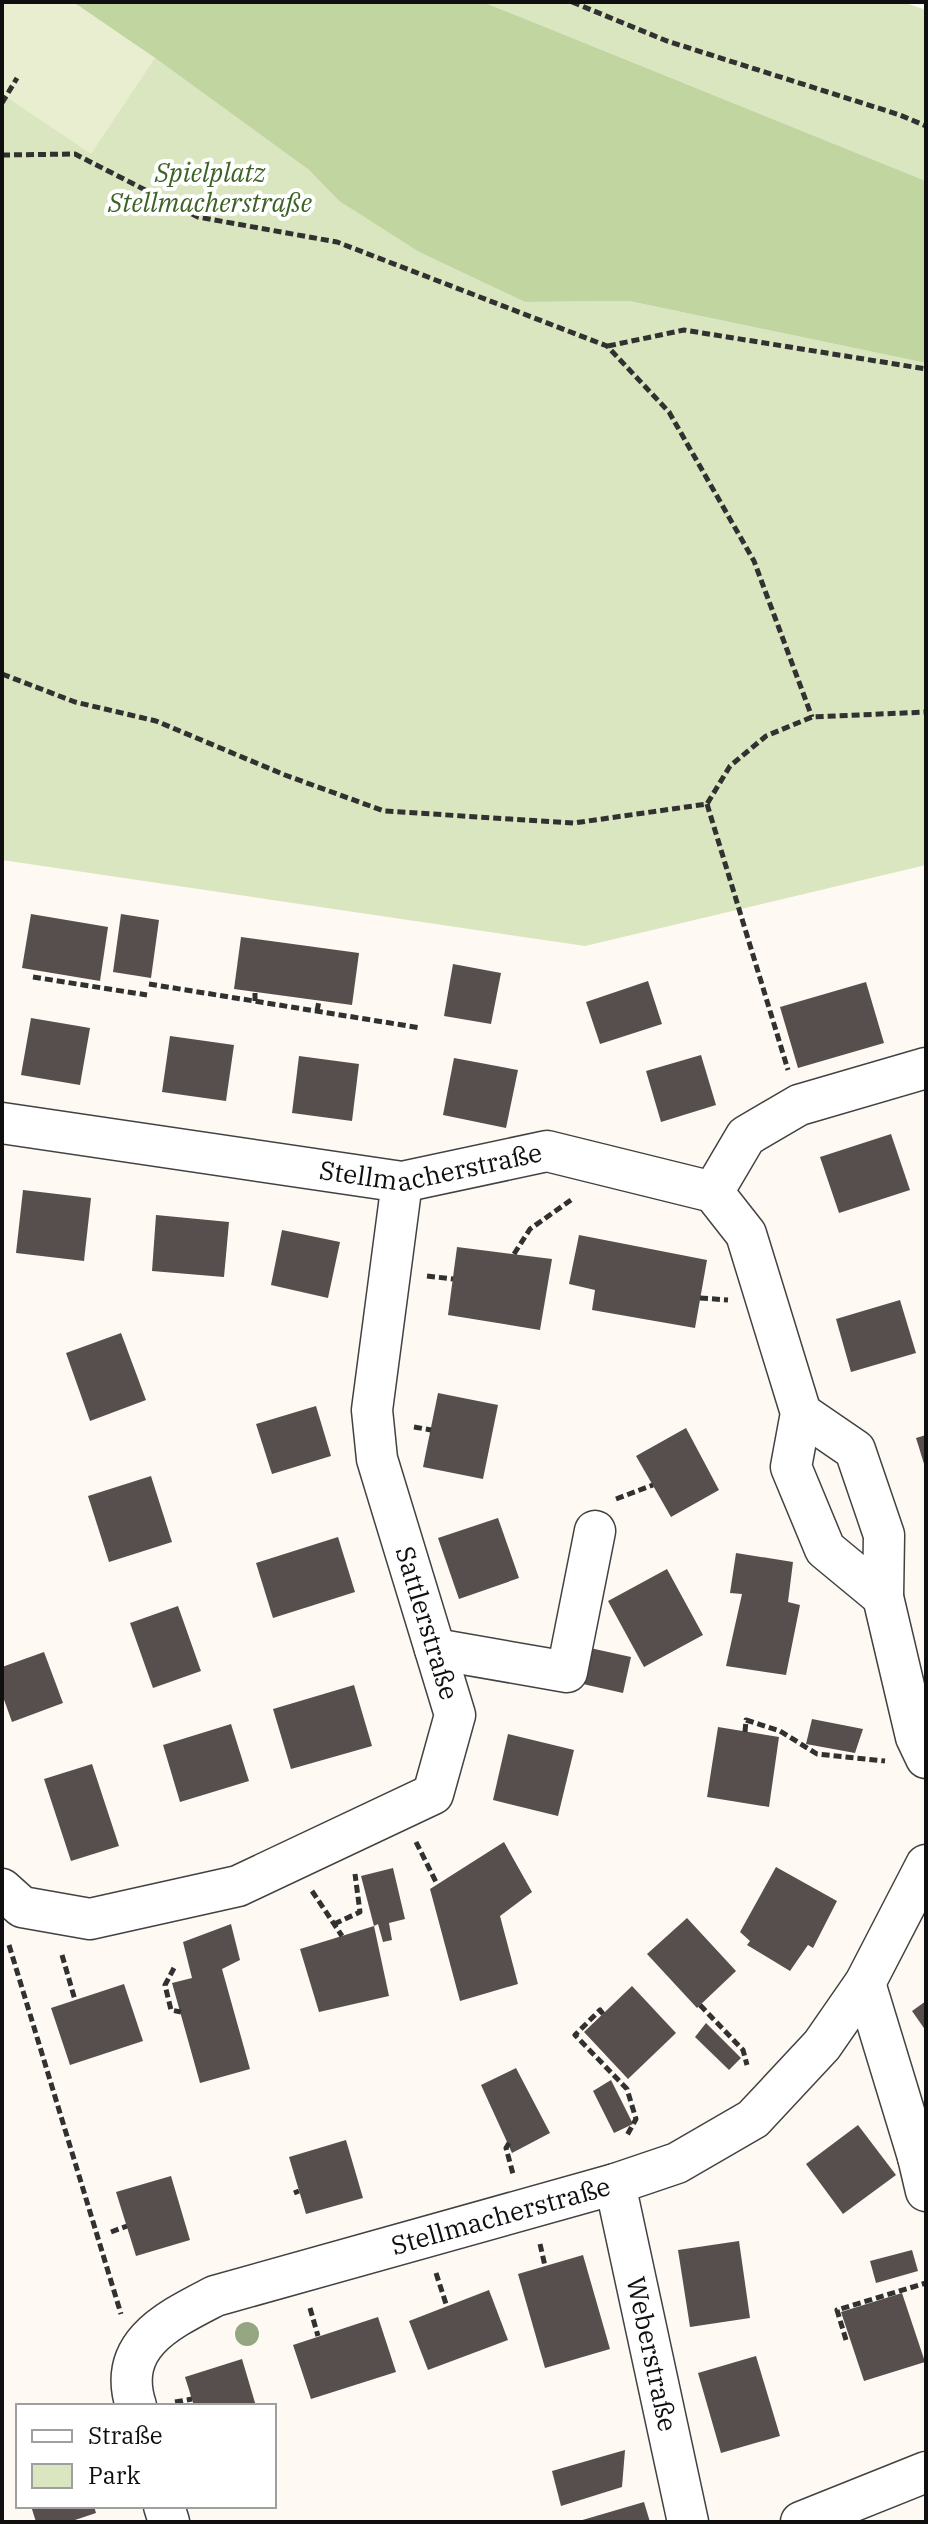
<svg xmlns="http://www.w3.org/2000/svg" width="928" height="2524" font-family="'IBM Plex Serif',serif">
	<style>
		.green { fill: #dae6bf }
		.forest { fill: #c1d5a0 }
		.pitch { fill: #e9eed0 }
		.building { fill: #574f4d }
		.lines { fill: none; stroke-linecap: round; stroke-linejoin: round }
		.minor-casing { stroke: #424242; stroke-width: 43 }
		.path { stroke: #313131; stroke-width: 5; stroke-dasharray: 8 4; stroke-linecap: butt }
		.minor { stroke: #fff; stroke-width: 40 }
		.tree { fill: #94a682 }
		.labels { text-anchor: middle; stroke-width: 8; stroke-linejoin: round; paint-order: stroke }
		.park-label { font-size: 26px; font-style: italic; fill: #3d6225; stroke: #fff }
		.street-label { font-size: 26px; fill: #0f0f0f; stroke: #fff }
	</style>
	<rect width="100%" height="100%" fill="#fefaf3"/>
	<g class="green">
		<polygon points="2,2 73,2 155,58 309,170 339,201 419,252 525,302 629,301 926,363 926,865 585,946 2,860"/>
		<polygon points="483,2 903,2 926,10 926,181"/>
	</g>
	<polygon class="forest" points="73,2 483,2 926,181 926,363 629,301 525,302 419,252 339,201 309,170 155,58"/>
	<polygon class="pitch" points="2,2 73,2 155,58 91,154 2,94"/>
	<g class="building">
		<polygon points="31,914 108,927 100,981 22,968"/>
		<polygon points="121,914 159,920 151,978 113,972"/>
		<polygon points="241,937 359,953 352,1005 234,989"/>
		<polygon points="453,964 501,973 491,1024 444,1016"/>
		<polygon points="648,981 662,1024 600,1044 586,1002"/>
		<polygon points="866,982 884,1043 798,1068 780,1007"/>
		<polygon points="31,1018 90,1028 80,1085 21,1075"/>
		<polygon points="170,1036 234,1045 226,1101 162,1092"/>
		<polygon points="701,1055 716,1105 661,1122 646,1071"/>
		<polygon points="299,1056 359,1064 352,1121 292,1113"/>
		<polygon points="454,1058 518,1070 506,1128 443,1115"/>
		<polygon points="891,1134 910,1190 839,1213 820,1157"/>
		<polygon points="23,1190 91,1198 84,1261 16,1253"/>
		<polygon points="156,1215 229,1222 224,1277 152,1271"/>
		<polygon points="282,1230 340,1242 328,1298 271,1285"/>
		<polygon points="579,1235 707,1260 695,1328 592,1310 595,1290 569,1284"/>
		<polygon points="457,1247 552,1259 540,1330 448,1315"/>
		<polygon points="900,1300 916,1353 851,1372 836,1319"/>
		<polygon points="121,1333 146,1400 90,1421 66,1353"/>
		<polygon points="438,1393 498,1405 483,1479 423,1467"/>
		<polygon points="316,1406 331,1456 272,1474 256,1424"/>
		<polygon points="686,1428 719,1490 671,1517 636,1456"/>
		<polygon points="926,1435 926,1467 925,1467 916,1438"/>
		<polygon points="151,1476 172,1542 109,1562 88,1496"/>
		<polygon points="498,1518 519,1578 459,1599 438,1538"/>
		<polygon points="338,1537 355,1592 273,1618 256,1563"/>
		<polygon points="736,1553 793,1562 788,1602 800,1605 786,1675 726,1666 742,1594 730,1593"/>
		<polygon points="667,1569 703,1635 644,1667 608,1601"/>
		<polygon points="178,1606 201,1671 153,1688 130,1623"/>
		<polygon points="581,1646 631,1657 623,1693 574,1682"/>
		<polygon points="44,1652 63,1703 12,1722 2,1694 2,1667"/>
		<polygon points="354,1685 372,1746 291,1769 273,1709"/>
		<polygon points="812,1719 863,1729 855,1753 806,1744"/>
		<polygon points="231,1724 249,1781 180,1802 163,1745"/>
		<polygon points="718,1727 779,1737 769,1807 707,1797"/>
		<polygon points="508,1734 574,1750 558,1816 493,1800"/>
		<polygon points="92,1764 119,1846 71,1861 44,1779"/>
		<polygon points="504,1842 532,1892 500,1916 518,1984 460,2001 430,1889"/>
		<polygon points="776,1867 837,1901 813,1948 808,1945 790,1971 747,1945 750,1941 740,1932"/>
		<polygon points="393,1868 405,1919 389,1923 392,1940 383,1942 378,1924 374,1926 361,1876"/>
		<polygon points="687,1918 736,1971 697,2008 647,1954"/>
		<polygon points="231,1924 240,1960 222,1969 250,2069 200,2083 172,1983 192,1978 183,1942"/>
		<polygon points="374,1926 389,1996 319,2012 300,1949"/>
		<polygon points="124,1984 143,2041 70,2065 51,2008"/>
		<polygon points="632,1986 676,2033 628,2079 584,2032"/>
		<polygon points="926,2001 926,2031 912,2011"/>
		<polygon points="706,2023 741,2058 729,2070 695,2037"/>
		<polygon points="516,2068 550,2133 512,2153 481,2085"/>
		<polygon points="611,2080 633,2124 614,2133 593,2091"/>
		<polygon points="858,2125 896,2175 843,2214 806,2164"/>
		<polygon points="346,2140 363,2198 306,2214 289,2157"/>
		<polygon points="171,2176 190,2240 136,2256 116,2192"/>
		<polygon points="739,2241 750,2318 690,2327 678,2250"/>
		<polygon points="912,2250 918,2271 876,2283 870,2261"/>
		<polygon points="583,2255 610,2349 545,2368 518,2274"/>
		<polygon points="489,2290 508,2340 428,2370 409,2321"/>
		<polygon points="902,2293 925,2362 864,2381 841,2312"/>
		<polygon points="378,2317 396,2372 311,2399 293,2345"/>
		<polygon points="756,2356 780,2436 721,2453 698,2373"/>
		<polygon points="242,2359 256,2406 194,2406 185,2377"/>
		<polygon points="625,2450 622,2487 561,2506 552,2471"/>
		<polygon points="644,2502 650,2522 579,2522 579,2521"/>
		<polygon points="31,2506 94,2506 96,2513 69,2522 36,2522"/>
	</g>
	<g class="lines">
		<defs>
			<g id="minor">
				<path id="s1" d="M2 1123 402 1182 547 1151 713 1192 746 1234 801 1413 791 1467 825 1549 883 1597"/>
				<polyline points="713,1192 746,1136 799,1105 926,1068"/>
				<polyline points="801,1413 855,1450 884,1535 883,1597 916,1737 926,1758"/>
				<polyline points="435,1649 567,1672 595,1531"/>
				<polyline points="2,1889 22,1907 90,1919 238,1886 433,1794 455,1715 377,1459 372,1410 402,1182"/>
				<polyline points="865,1983 918,2157 926,2155"/>
				<polyline points="918,2157 926,2191"/>
				<path id="s2" d="M615 2184 688 2522"/>
				<path id="s3" d="M136 2406C116 2344 169 2320 215 2296L615 2184 677 2163 753 2119 822 2045 865 1983 926 1865"/>
				<polyline points="164,2506 169,2522"/>
				<polyline points="801,2522 926,2472"/>
			</g>
		</defs>
		<use href="#minor" class="minor-casing"/>
		<g class="path">
			<polyline points="572,2 667,41 900,115 926,126"/>
			<polyline points="2,103 17,78"/>
			<polyline points="2,155 75,154 198,217 337,242 607,346 669,412 754,561 812,717"/>
			<polyline points="608,346 684,330 926,369"/>
			<polyline points="2,674 75,702 156,721 285,775 384,811 574,823 707,804 730,766 766,736 812,717 926,712"/>
			<polyline points="707,804 788,1070"/>
			<polyline points="33,977 147,995"/>
			<polyline points="149,984 421,1028"/>
			<polyline points="255,1001 255,992"/>
			<polyline points="317,1011 319,1001"/>
			<polyline points="514,1254 530,1229 571,1200"/>
			<polyline points="427,1276 453,1279"/>
			<polyline points="700,1298 728,1300"/>
			<polyline points="414,1427 431,1430"/>
			<polyline points="616,1499 653,1485"/>
			<polyline points="745,1732 746,1720 780,1731 817,1754 885,1761"/>
			<polyline points="416,1842 437,1884"/>
			<polyline points="312,1891 342,1936"/>
			<polyline points="334,1924 360,1912 355,1874"/>
			<polyline points="9,1945 121,2314"/>
			<polyline points="62,1955 75,2000"/>
			<polyline points="174,1968 165,1985 171,2010 181,2012"/>
			<polyline points="700,2005 743,2050 747,2065"/>
			<polyline points="603,2014 600,2010 575,2035 627,2089 636,2119 626,2137"/>
			<polyline points="509,2143 506,2148 513,2174"/>
			<polyline points="294,2193 299,2191"/>
			<polyline points="111,2232 127,2226"/>
			<polyline points="540,2244 545,2266"/>
			<polyline points="436,2273 447,2307"/>
			<polyline points="310,2308 318,2336"/>
			<polyline points="846,2340 837,2310 926,2283"/>
			<polyline points="175,2402 192,2399"/>
		</g>
		<use href="#minor" class="minor"/>
	</g>
	<circle class="tree" cx="247" cy="2334" r="12"/>
	<g class="labels">
		<g class="park-label">
			<text x="210" y="182">Spielplatz<tspan x="210" dy="30">Stellmacherstraße</tspan></text>
		</g>
		<g class="street-label">
			<text dy="9" stroke="none"><textPath href="#s1" startOffset="434">Stellmacherstraße</textPath></text>
			<text transform="translate(427 1623) rotate(73)" y="9">Sattlerstraße</text>
			<text dy="9" stroke="none"><textPath href="#s3" startOffset="448">Stellmacherstraße</textPath></text>
			<text dy="9" stroke="none"><textPath href="#s2" startOffset="174">Weberstraße</textPath></text>
		</g>
	</g>
	<rect width="928" height="2524" fill="none" stroke="#0f0f0f" stroke-width="8"/>
	<rect x="16" y="2404" width="260" height="104" fill="#ffffff" stroke="#9f9f9f" stroke-width="2"/>
	<rect x="32" y="2430" width="40" height="12" fill="#ffffff" stroke="#9f9f9f" stroke-width="2"/>
	<text x="88" y="2444" font-size="24" fill="#0f0f0f">Straße</text>
	<rect x="32" y="2464" width="40" height="24" fill="#dae6bf" stroke="#9f9f9f" stroke-width="2"/>
	<text x="88" y="2484" font-size="24" fill="#0f0f0f">Park</text>
</svg>
